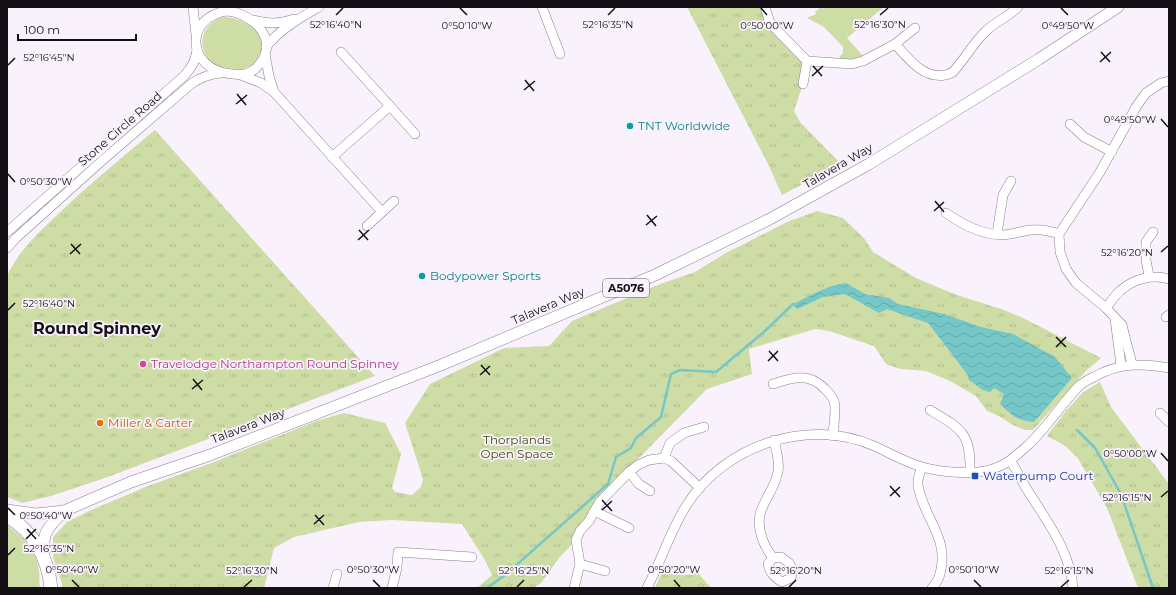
<svg xmlns="http://www.w3.org/2000/svg" width="1176" height="595" font-family="Montserrat,sans-serif">
	<style>
		.grass { fill: #cedda5 }
		.park { fill: url(#park-tufts) }
		.water { fill: url(#water-waves) }
		.lines { fill: none; stroke-linecap: round; stroke-linejoin: round }
		.stream { stroke: #75c7c8; stroke-width: 2.5 }
		.minor-casing { stroke: #8a7f90; stroke-width: 10 }
		.major-casing { stroke: #8a7f90; stroke-width: 12 }
		.highway-casing { stroke: #8a7f90; stroke-width: 14 }
		.minor { stroke: #fff; stroke-width: 9 }
		.major { stroke: #fff; stroke-width: 11 }
		.highway { stroke: #fff; stroke-width: 13 }
		.ticks { fill: none; stroke: #141016; stroke-width: 1.5 }
		.culture-dot { fill: #0f9aa8; stroke: #f9f2fd; stroke-width: 1.5 }
		.hotel-dot { fill: #d1479c; stroke: #f9f2fd; stroke-width: 1.5 }
		.food-dot { fill: #e8710a; stroke: #f9f2fd; stroke-width: 1.5 }
		.transit-dot { fill: #1a4fb4; stroke: #f9f2fd; stroke-width: 1.5 }
		.labels { text-anchor: middle; stroke-width: 3.5; stroke-linejoin: round; paint-order: stroke }
		.shield { fill: #f9f2fd; stroke: #59545b; stroke-width: 1 }
		.shield-label { font-size: 11px; font-weight: bold; fill: #141016 }
		.culture-label { font-size: 12px; fill: #0d838f; stroke: #f9f2fd; text-anchor: start }
		.street-label { font-size: 12px; fill: #141016; stroke: #f9f2fd }
		.hotel-label { font-size: 12px; fill: #b23c85; stroke: #f9f2fd; text-anchor: start }
		.food-label { font-size: 12px; fill: #c56008; stroke: #f9f2fd; text-anchor: start }
		.park-label { font-size: 12px; fill: #42500d; stroke: #f9f2fd }
		.transit-label { font-size: 12px; fill: #164399; stroke: #f9f2fd; text-anchor: start }
		.district-label { font-size: 16px; font-weight: bold; fill: #141016; stroke: #f9f2fd }
		.ticks-label { font-size: 10px; text-anchor: middle; fill: #141016; stroke: #f9f2fd; stroke-width: 3.5; stroke-linejoin: round; paint-order: stroke }
	</style>
	<defs>
		<pattern id="park-tufts" width="24" height="20" patternUnits="userSpaceOnUse"><rect width="24" height="20" fill="#cedda5"/><path d="M3 7l-1-3M5 7V3M7 7l1-3M15 17l-1-3M17 17v-4M19 17l1-3" fill="none" stroke="#b0bd8d"/></pattern>
		<pattern id="water-waves" width="16" height="10" patternUnits="userSpaceOnUse"><rect width="16" height="10" fill="#75c7c8"/><path d="M0 5q4-4 8 0t8 0" fill="none" stroke="#64aaab"/></pattern>
	</defs>
	<rect width="100%" height="100%" fill="#f9f2fd"/>
	<g class="grass">
		<polygon points="821,7 824,9 826,7 884,7 847,38 864,57 852,60 839,59 840,56 843,53 843,47 824,27 807,18 816,14 815,12"/>
		<path d="M224 17C234 17 253 24 259 33 266 45 260 64 246 68 240 70 233 69 228 68 220 67 211 64 207 57 196 42 206 20 224 17Z"/>
		<path d="M7 525C20 534 35 549 38 565 40 573 39 581 40 588H7Z"/>
	</g>
	<g class="park">
		<polygon points="687,7 765,7 770,23 807,61 803,84 794,111 800,122 841,164 782,195 769,166"/>
		<path d="M155 130 375 376 105 478 51 496 22 503 7 497V276C18 252 37 234 55 217 87 186 121 158 155 130Z"/>
		<polygon points="817,211 843,218 864,238 873,252 916,278 954,294 1004,310 1023,318 1101,358 1086,371 1033,430 1025,430 1011,424 999,416 987,411 976,396 950,381 926,371 900,369 886,364 874,346 829,331 815,329 749,349 752,374 707,389 641,456 600,494 594,511 576,540 560,557 541,583 533,588 477,588 492,575 485,560 462,524 392,520 359,522 294,537 274,548 264,588 62,588 62,584 53,557 53,537 67,522 89,511 148,486 214,462 316,421 344,413 385,423 401,454 392,488 395,492 412,495 421,487 423,479 405,423 430,384 504,348 549,346 572,321 663,283 695,272 726,253 787,222"/>
		<polygon points="1100,382 1111,407 1169,484 1169,588 1138,588 1107,508 1077,457 1064,445 1047,436 1065,412 1083,392"/>
		<path d="M662 572C674 574 686 578 697 572L711 588H655Z"/>
	</g>
	<path class="water" d="M846 283 865 294 889 298 898 304 944 314 981 327 1013 334 1055 357 1072 378 1034 422C1016 420 1013 416 1000 404L1004 394 994 388 990 392 983 390 969 380 967 374 928 323 887 309 879 313 845 294 823 297 797 309 793 304C810 296 827 285 846 283Z"/>
	<g class="lines">
		<g class="stream">
			<polyline points="1077,430 1095,448 1121,494 1153,588"/>
			<polyline points="487,588 505,575 608,484 616,457 631,448 636,438 661,417 671,374 680,370 716,372 765,331 793,304"/>
		</g>
		<defs>
			<g id="minor">
				<polyline points="193,7 196,35"/>
				<polyline points="542,7 560,54"/>
				<path d="M765 7 770 23 807 61 852 64 863 61 895 44C908 58 923 79 945 75 948 74 950 74 953 72 965 59 973 43 986 31 995 22 1011 15 1018 7"/>
				<path d="M226 11C255 13 283 43 255 69 248 75 241 75 232 74 186 70 184 18 226 11Z"/>
				<path d="M254 20C270 24 278 24 294 19"/>
				<polyline points="895,44 915,28"/>
				<path d="M266 47C280 29 300 18 319 7"/>
				<polyline points="341,52 390,106"/>
				<polyline points="265,54 269,76 274,92"/>
				<polyline points="241,75 261,83 274,92 382,212"/>
				<polyline points="803,84 807,61"/>
				<polyline points="1070,124 1084,137 1112,152"/>
				<polyline points="332,157 390,106 415,134"/>
				<path d="M946 213C963 225 982 235 1003 235 1013 234 1022 231 1031 230 1041 229 1050 231 1059 234"/>
				<polyline points="367,226 394,201"/>
				<path d="M7 232 184 76C192 67 195 62 197 50"/>
				<polyline points="997,234 1003,195 1011,181"/>
				<path d="M7 248 16 238 104 159 191 84C201 77 209 74 221 73"/>
				<polyline points="1149,276 1146,260 1146,242 1153,232"/>
				<path d="M1106 308C1110 303 1114 296 1120 291 1133 279 1152 274 1169 279"/>
				<polyline points="1166,317 1169,315"/>
				<polyline points="1115,319 1121,365"/>
				<polyline points="1132,364 1122,325 1106,308 1076,283 1066,269 1060,252 1059,234 1100,172 1136,107 1146,93 1161,83 1169,81"/>
				<path d="M773 384C792 378 809 372 825 389 828 392 833 397 834 401 837 410 833 427 833 436"/>
				<path d="M930 410C962 429 971 433 970 473"/>
				<polyline points="1160,413 1169,422"/>
				<polyline points="664,458 670,443 684,433 704,427"/>
				<path d="M1011 461C1016 470 1021 479 1026 488 1046 520 1070 550 1073 588"/>
				<path d="M922 467C920 473 917 478 918 485 922 515 948 536 941 569 940 576 937 583 932 588"/>
				<polyline points="629,472 639,484 650,491"/>
				<polyline points="594,511 629,528"/>
				<path d="M781 557 789 563 793 570 791 578 782 582C774 577 770 573 768 564L773 558Z"/>
				<path d="M773 558C764 546 757 530 760 514 764 499 776 487 778 471 780 462 776 450 774 440"/>
				<polyline points="580,564 605,571"/>
				<polyline points="333,588 337,574"/>
				<polyline points="392,588 397,568 398,552 472,557"/>
				<polyline points="574,588 580,564 576,540 580,531 589,521 599,503 629,472 638,465 649,460 664,458 671,461 700,488"/>
				<path d="M647 588C661 561 670 532 686 506 724 445 808 417 874 446 890 453 905 462 922 467 940 472 971 475 989 470 1005 466 1015 457 1027 446 1047 428 1061 404 1080 385 1084 382 1089 379 1094 377 1118 363 1142 363 1169 368"/>
			</g>
			<g id="major">
				<polyline points="7,510 36,514 64,511 131,482 210,455 441,365 655,275 768,220 869,164 1039,59 1118,7"/>
				<path d="M44 557C42 532 47 528 64 511"/>
			</g>
			<path id="highway" d="M7 516C34 532 48 558 51 588"/>
		</defs>
		<use href="#minor" class="minor-casing"/>
		<use href="#major" class="major-casing"/>
		<use href="#highway" class="highway-casing"/>
		<use href="#minor" class="minor"/>
		<use href="#major" class="major"/>
		<use href="#highway" class="highway"/>
	</g>
	<path class="ticks" d="M460 8 467 15M761 8 767 15M1061 8 1068 15M336 15 343 8M608 15 615 8M880 15 888 8M1101 52 1110 62M1100 62 1111 52M8 65 15 58M813 66 822 76M812 76 823 66M525 80 534 91M524 90 535 81M237 94 246 105M236 104 247 95M1161 119 1168 127M8 174 15 182M935 201 944 212M934 211 944 202M647 215 656 226M646 225 657 216M359 230 368 240M358 240 369 230M71 244 80 254M1161 252 1168 246M70 254 81 244M8 310 15 303M1056 337 1066 347M1056 347 1066 337M769 351 778 361M768 361 778 351M481 365 490 375M480 375 490 366M193 379 202 390M192 389 203 380M1161 453 1168 461M890 486 900 497M890 496 900 487M1161 497 1168 491M602 500 612 511M8 508 15 515M602 510 612 501M315 515 324 525M314 524 324 515M27 529 36 539M26 539 36 529M8 555 15 548M72 580 79 587M373 580 380 587M674 580 680 587M974 580 981 587M244 587 252 580M517 587 524 580M789 587 796 580M1061 587 1069 580"/>
	<g class="culture-dot">
		<circle cx="630" cy="126" r="4"/>
		<circle cx="422" cy="276" r="4"/>
	</g>
	<circle class="hotel-dot" cx="143" cy="364" r="4"/>
	<circle class="food-dot" cx="100" cy="423" r="4"/>
	<rect class="transit-dot" x="971" y="472" width="8" height="8" rx="2"/>
	<g class="labels">
		<rect class="shield" x="603" y="279" width="46" height="18" rx="3"/>
		<g class="shield-label">
			<text x="626" y="292">A5076</text>
		</g>
		<g class="culture-label">
			<text x="638" y="130">TNT Worldwide</text>
			<text x="430" y="280">Bodypower Sports</text>
		</g>
		<g class="street-label">
			<text transform="translate(120 129) rotate(-41)" y="4">Stone Circle Road</text>
			<text transform="translate(838 166) rotate(-30)" y="4">Talavera Way</text>
			<text transform="translate(548 306) rotate(-23)" y="4">Talavera Way</text>
			<text transform="translate(248 426) rotate(-21)" y="4">Talavera Way</text>
		</g>
		<g class="hotel-label">
			<text x="151" y="368">Travelodge Northampton Round Spinney</text>
		</g>
		<g class="food-label">
			<text x="108" y="427">Miller &amp; Carter</text>
		</g>
		<g class="park-label">
			<text x="517" y="444">Thorplands<tspan x="517" dy="14">Open Space</tspan></text>
		</g>
		<g class="transit-label">
			<text x="983" y="480">Waterpump Court</text>
		</g>
		<g class="district-label">
			<text x="97" y="334">Round Spinney</text>
		</g>
	</g>
	<g class="ticks-label">
		<text x="336" y="28">52°16'40"N</text>
		<text x="608" y="28">52°16'35"N</text>
		<text x="880" y="28">52°16'30"N</text>
		<text x="467" y="29">0°50'10"W</text>
		<text x="767" y="29">0°50'00"W</text>
		<text x="1068" y="29">0°49'50"W</text>
		<text x="49" y="61">52°16'45"N</text>
		<text x="1130" y="123">0°49'50"W</text>
		<text x="46" y="185">0°50'30"W</text>
		<text x="1127" y="256">52°16'20"N</text>
		<text x="49" y="307">52°16'40"N</text>
		<text x="1130" y="457">0°50'00"W</text>
		<text x="1127" y="501">52°16'15"N</text>
		<text x="46" y="519">0°50'40"W</text>
		<text x="49" y="552">52°16'35"N</text>
		<text x="72" y="573">0°50'40"W</text>
		<text x="373" y="573">0°50'30"W</text>
		<text x="674" y="573">0°50'20"W</text>
		<text x="974" y="573">0°50'10"W</text>
		<text x="252" y="574">52°16'30"N</text>
		<text x="524" y="574">52°16'25"N</text>
		<text x="796" y="574">52°16'20"N</text>
		<text x="1069" y="574">52°16'15"N</text>
	</g>
	<rect width="1176" height="595" fill="none" stroke="#141016" stroke-width="16"/>
	<path d="M18 34v6h118v-6" fill="none" stroke="#141016" stroke-width="2"/>
	<text x="24" y="34" font-size="12" fill="#141016" stroke="#f9f2fd" stroke-width="3" paint-order="stroke">100 m</text>
</svg>
